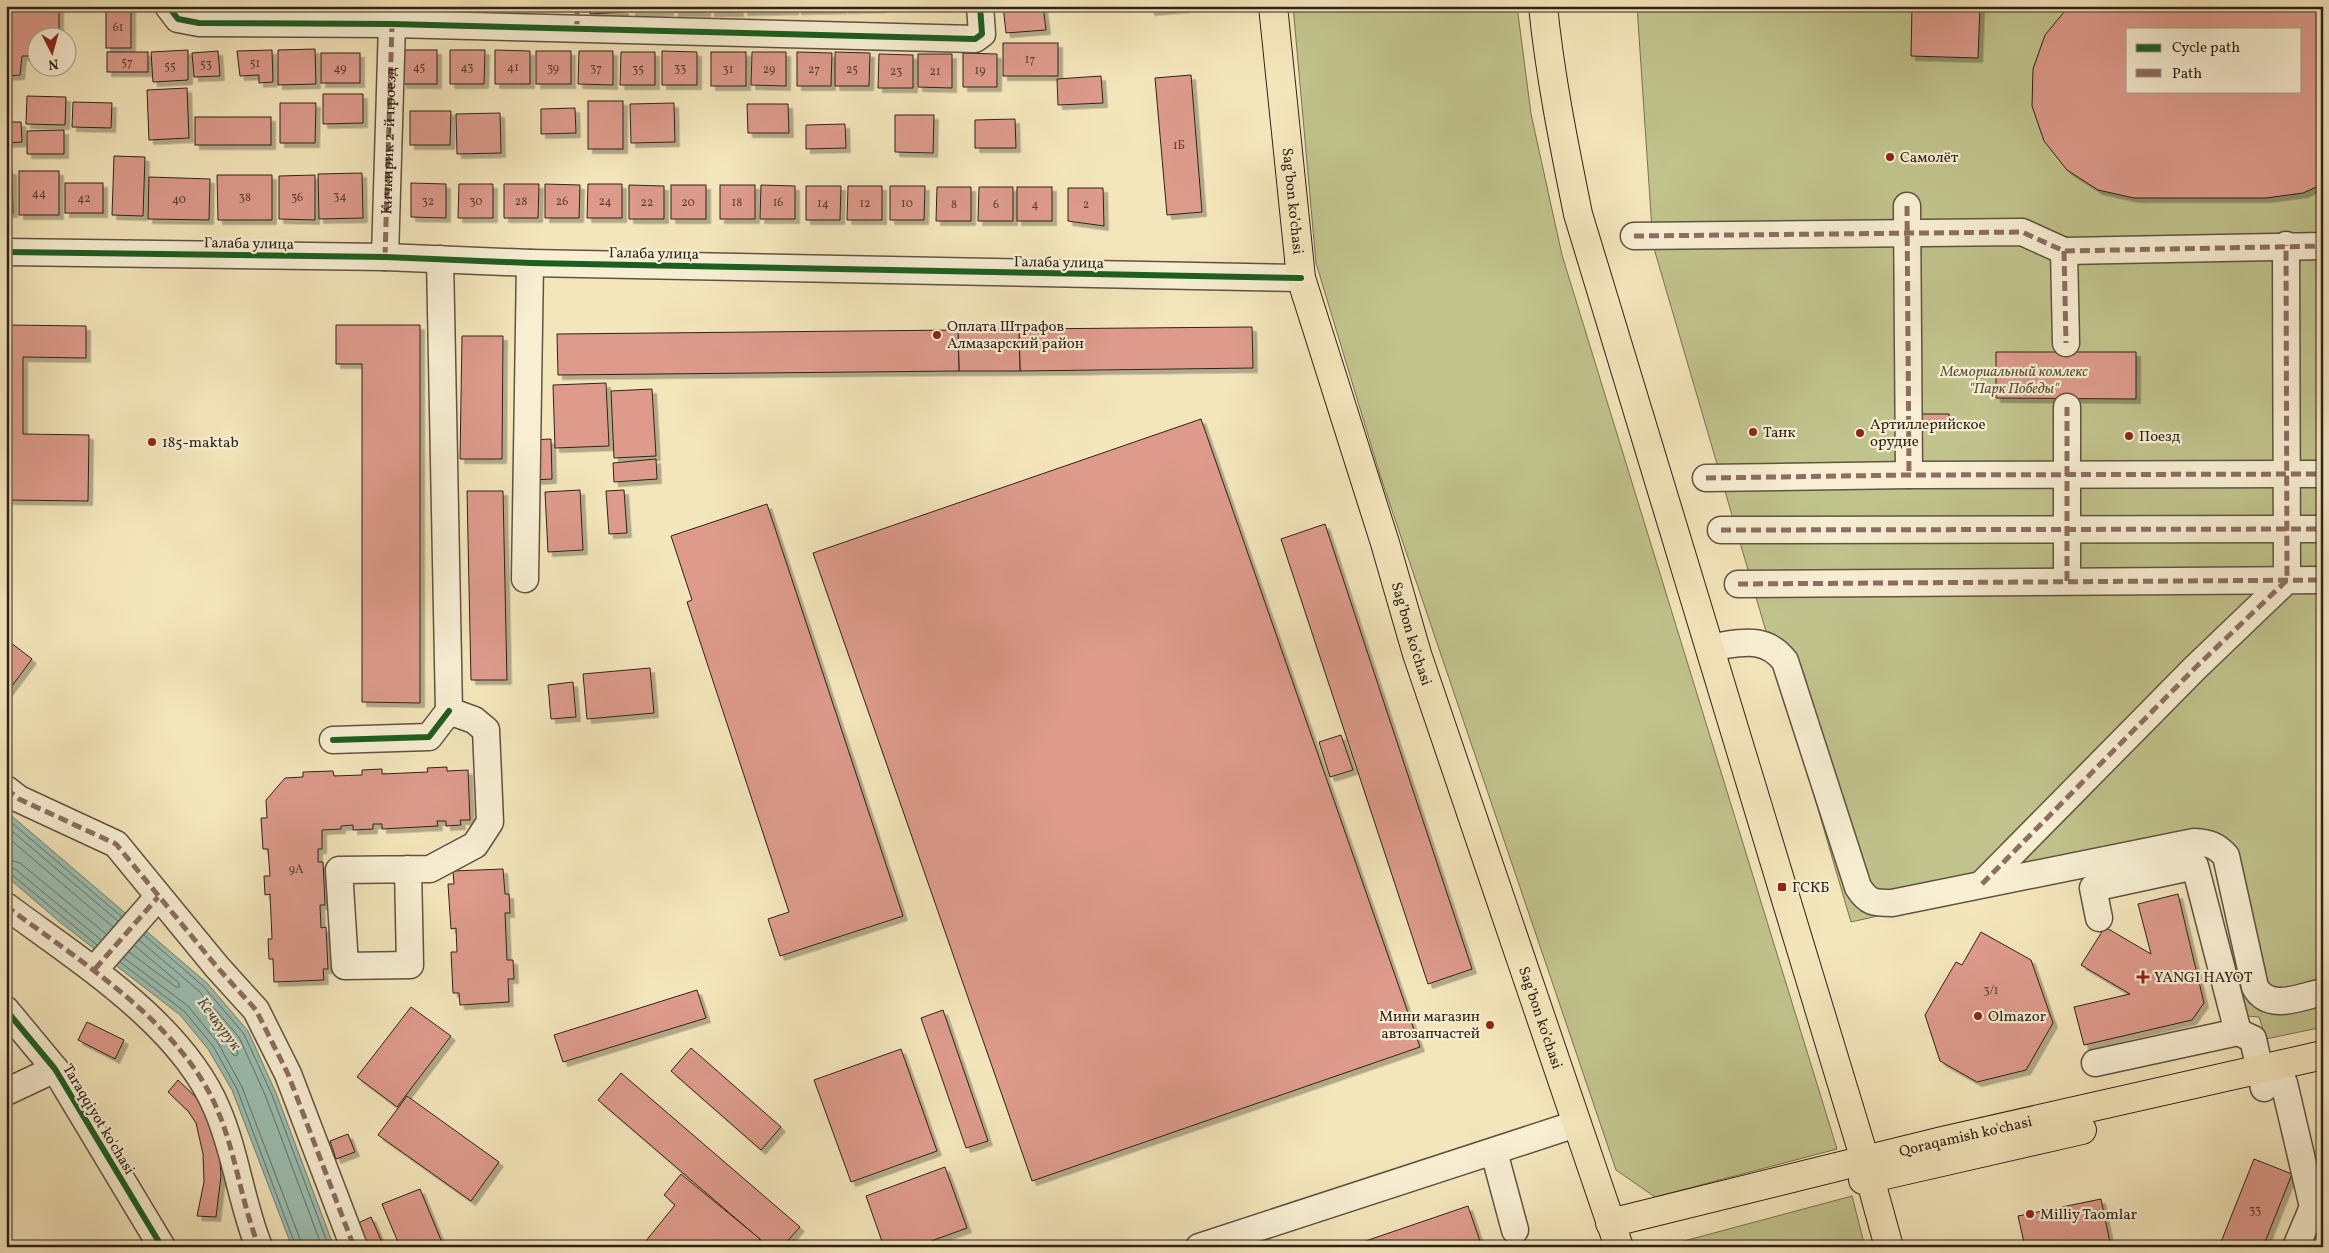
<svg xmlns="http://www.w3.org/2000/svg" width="2329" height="1253" font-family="Vollkorn,serif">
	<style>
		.green { fill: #c1c38c; stroke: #787253; fill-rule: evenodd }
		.water { fill: #9cbfb2; stroke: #708075 }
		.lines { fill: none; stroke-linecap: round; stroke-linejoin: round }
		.shore { stroke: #657066; stroke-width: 1 }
		.building { fill: #de9b8c; stroke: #2e221a; fill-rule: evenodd; filter: url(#shadow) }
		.minor-casing { stroke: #605342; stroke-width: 29 }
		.major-casing { stroke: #2e221a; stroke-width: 30 }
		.minor { stroke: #f8efd3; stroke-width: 26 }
		.major { stroke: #f4e6bb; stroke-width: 28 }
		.quiet { stroke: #8d6e63; stroke-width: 5; stroke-dasharray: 10 5; stroke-linecap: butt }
		.cycleway-casing { stroke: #f8efd3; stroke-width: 9 }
		.cycleway { stroke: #1b5e20; stroke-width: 6 }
		.poi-dot { fill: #8f2418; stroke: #f8efd3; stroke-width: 2 }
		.labels { text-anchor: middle; stroke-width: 4.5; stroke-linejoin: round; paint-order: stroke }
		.number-label { font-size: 12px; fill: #5a4036 }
		.street-label { font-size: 15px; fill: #2e221a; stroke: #f8efd3 }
		.poi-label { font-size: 15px; fill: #2e221a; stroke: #f8efd3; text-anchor: start }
		.park-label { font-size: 15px; font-style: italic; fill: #5a523c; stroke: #f8efd3 }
		.water-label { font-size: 16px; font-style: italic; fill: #4f5148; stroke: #f8efd3 }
	</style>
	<defs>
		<filter id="shadow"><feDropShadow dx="4.5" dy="4.5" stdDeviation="0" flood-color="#0004"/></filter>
	</defs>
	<rect width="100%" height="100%" fill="#f4e6bb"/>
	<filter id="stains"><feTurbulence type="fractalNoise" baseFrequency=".004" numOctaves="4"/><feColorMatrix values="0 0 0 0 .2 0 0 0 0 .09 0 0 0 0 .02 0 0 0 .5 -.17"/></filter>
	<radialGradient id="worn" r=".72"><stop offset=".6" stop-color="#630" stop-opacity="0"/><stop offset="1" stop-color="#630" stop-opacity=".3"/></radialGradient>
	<g class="green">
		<polygon points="1293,6 1517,6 1531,114 1562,255 1837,1149 1655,1197 1616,1170 1381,478 1316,263"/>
		<path d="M1637 6H2323V1027L2266 1039 2259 1017 2247 1016 2216 859 2209 851 2030 882 1851 922 1653 245ZM2128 29H2300V91H2128Z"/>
		<polygon points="1852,1196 1865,1247 1667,1247 1669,1245"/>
	</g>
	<polygon class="water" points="6,811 207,983 248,1031 276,1093 334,1247 292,1247 232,1090 208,1049 180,1015 61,923 6,876"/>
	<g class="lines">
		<g class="shore">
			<polyline points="6,818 122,917"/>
			<polyline points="6,826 118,921"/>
			<polyline points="6,836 113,927"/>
			<polyline points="6,859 20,863 106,934"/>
			<polyline points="6,867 15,869 101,940"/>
			<polyline points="6,873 11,874 97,945"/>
			<polyline points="144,935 203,986 244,1034 272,1095 329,1247"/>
			<polyline points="139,940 199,991 239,1037 266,1097 322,1247"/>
			<polyline points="129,952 176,987 179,987 179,983 135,946"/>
			<polyline points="124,958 188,1006 218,1043 242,1087 303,1247"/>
			<polyline points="120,962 184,1011 213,1046 237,1089 296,1247"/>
			<polygon points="226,1036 232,1041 238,1053 236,1056 233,1055 224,1039"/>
		</g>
	</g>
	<g class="building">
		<polygon points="6,6 59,6 59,38 38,38 38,56 22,56 20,75 6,76"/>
		<rect x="106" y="6" width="25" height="42"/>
		<polygon points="589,6 624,6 624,12 590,14"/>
		<polygon points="631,6 669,6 669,11 631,12"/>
		<rect x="674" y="6" width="32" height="6"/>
		<rect x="710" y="6" width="29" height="6"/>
		<polygon points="743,6 794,6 794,10 743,11"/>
		<polygon points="797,6 842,6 842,9 797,10"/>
		<polygon points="844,6 881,6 881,8 844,9"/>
		<polygon points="1003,6 1043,6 1046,30 1006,33"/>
		<polygon points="1149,6 1185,6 1185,8 1150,11"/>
		<polygon points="1912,6 1980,6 1978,58 1911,56"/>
		<path d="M2069 6H2323V184L2303 193 2266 198H2134L2098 190 2067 170 2044 141 2032 106 2033 69 2045 35ZM2128 29H2300V91H2128Z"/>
		<rect x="1003" y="43" width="55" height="33"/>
		<polygon points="315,49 316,84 278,85 278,50"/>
		<polygon points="188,50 188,80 153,82 151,52"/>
		<polygon points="272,50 273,82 259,83 259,75 240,76 237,51"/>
		<rect x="402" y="50" width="35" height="34"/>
		<polygon points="450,50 485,50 484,84 450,84"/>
		<polygon points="495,50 530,51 530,84 495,84"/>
		<polygon points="218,51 220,76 194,77 192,53"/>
		<rect x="536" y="51" width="35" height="33"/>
		<polygon points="579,51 613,51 613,85 578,84"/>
		<polygon points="662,51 697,52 697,85 662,85"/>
		<rect x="107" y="52" width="41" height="20"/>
		<polygon points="621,52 655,52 655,85 620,85"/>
		<rect x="711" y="52" width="35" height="34"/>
		<polygon points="752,52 786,52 786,86 751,85"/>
		<polygon points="797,52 832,53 831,86 797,86"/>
		<polygon points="835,52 870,53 869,86 835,86"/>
		<rect x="321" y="53" width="39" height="30"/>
		<polygon points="963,53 997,54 997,87 963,87"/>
		<polygon points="879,54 913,55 913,88 878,88"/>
		<polygon points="918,54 952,54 952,88 918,87"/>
		<polygon points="1191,75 1202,212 1167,215 1155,78"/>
		<polygon points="1101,76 1103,103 1058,105 1057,79"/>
		<polygon points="187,88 189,138 149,140 147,90"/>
		<polygon points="323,94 363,94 363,123 323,124"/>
		<polygon points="27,96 66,97 65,125 26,124"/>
		<rect x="588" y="101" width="35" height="48"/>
		<polygon points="73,102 112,103 111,128 72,127"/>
		<polygon points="280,103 316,103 315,143 280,143"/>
		<polygon points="674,103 675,142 631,143 630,104"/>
		<polygon points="747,104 788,104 789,133 748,133"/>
		<polygon points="575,108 576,133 541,134 541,109"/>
		<polygon points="410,111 451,111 450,145 410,145"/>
		<polygon points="500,113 501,153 457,154 456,114"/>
		<polygon points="895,115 934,115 933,153 895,152"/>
		<rect x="195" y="117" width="76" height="28"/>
		<polygon points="1015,119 1016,148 975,148 975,120"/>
		<polygon points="6,122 21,122 22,142 6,143"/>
		<polygon points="845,124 846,148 806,149 806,125"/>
		<polygon points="64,130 64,154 27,154 27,131"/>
		<polygon points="114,156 145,157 143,216 112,215"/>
		<polygon points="6,170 12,170 13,213 6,213"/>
		<rect x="19" y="171" width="40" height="44"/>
		<polygon points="362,173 363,218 319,219 318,174"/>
		<polygon points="217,175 272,175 272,220 218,220"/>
		<polygon points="315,175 315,220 279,219 279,176"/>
		<polygon points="149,177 210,179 209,220 148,219"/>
		<rect x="65" y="183" width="38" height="30"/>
		<polygon points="411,183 446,184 446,218 411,217"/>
		<polygon points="459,184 493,184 493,218 458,218"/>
		<polygon points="504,184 539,184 538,218 504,218"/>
		<polygon points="545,184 580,185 579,218 545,218"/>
		<polygon points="588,184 622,184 622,218 587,218"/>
		<polygon points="629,185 664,186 664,219 629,219"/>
		<rect x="671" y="185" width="35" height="34"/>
		<rect x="720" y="185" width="35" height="34"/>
		<polygon points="761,185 795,186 795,219 760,219"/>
		<polygon points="806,186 841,186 840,220 806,220"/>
		<polygon points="848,186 882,186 882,220 847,220"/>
		<polygon points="890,186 925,186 924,220 890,220"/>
		<polygon points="937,187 971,187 971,221 936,221"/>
		<polygon points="979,187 1013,187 1013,221 978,221"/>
		<rect x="1017" y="187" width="35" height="34"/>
		<polygon points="1068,188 1103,188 1104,226 1068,221"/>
		<polygon points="6,325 86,326 86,358 23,357 23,434 89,435 88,501 6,500"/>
		<polygon points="336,325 420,325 420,703 362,702 362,364 336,364"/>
		<polygon points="1252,327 1253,368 1020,371 1019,329"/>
		<polygon points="1019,329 1020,371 959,371 958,330"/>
		<polygon points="958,330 959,371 558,375 557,334"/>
		<polygon points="462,336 503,336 502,459 460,459"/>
		<polygon points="1996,352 2136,352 2136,399 1996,398"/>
		<polygon points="606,383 609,446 555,448 553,385"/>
		<polygon points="652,389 656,456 614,458 611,391"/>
		<polygon points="1919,414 1949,414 1949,423 1919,422"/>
		<polygon points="1201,419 1420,1047 1032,1181 813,553"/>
		<polygon points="551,439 552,479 532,480 530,440"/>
		<polygon points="656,459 657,479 614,482 613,463"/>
		<polygon points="580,490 583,550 548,552 545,492"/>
		<polygon points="624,490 627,533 609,534 606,491"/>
		<polygon points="467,491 503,491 507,680 471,680"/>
		<polygon points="767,504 903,916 780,956 768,919 789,912 687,602 692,600 671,536"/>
		<polygon points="1325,524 1472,969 1428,984 1281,539"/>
		<polygon points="6,639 32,659 6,694"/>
		<polygon points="650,668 654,713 587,719 583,674"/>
		<polygon points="573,682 576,717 551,719 548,685"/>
		<polygon points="1341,735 1353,770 1330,777 1319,742"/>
		<polygon points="447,767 447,771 468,770 470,820 460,820 461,825 446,826 446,821 437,821 438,826 382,829 382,824 373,824 373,829 353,830 353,825 341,826 341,829 322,830 322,849 318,849 318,862 323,862 325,905 320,905 321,928 326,927 328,969 323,969 324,980 274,982 273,959 269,959 268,939 272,939 270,894 265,895 264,876 270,876 268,849 263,849 261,818 267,818 266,800 285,778 303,777 303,772 333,771 334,776 362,775 362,770 382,769 382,774 428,772 427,768"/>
		<polygon points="503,869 505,894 509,894 510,913 505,913 507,960 513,960 514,979 508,979 509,1002 460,1005 459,993 453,993 451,952 457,952 456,928 451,929 448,884 454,884 453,871"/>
		<polygon points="2178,894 2204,1003 2192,1020 2084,1045 2074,1007 2130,994 2081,965 2105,927 2151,954 2138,904"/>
		<polygon points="1981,932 2031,960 2053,1023 2026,1070 1977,1082 1940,1061 1925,1015 1956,962 1962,965"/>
		<polygon points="697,990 706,1018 563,1062 554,1035"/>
		<polygon points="411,1007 451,1036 397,1107 357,1077"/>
		<polygon points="943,1010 988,1141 966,1148 921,1018"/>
		<polygon points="87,1022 124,1040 115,1059 78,1040"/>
		<polygon points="691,1048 781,1127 761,1150 671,1071"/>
		<polygon points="901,1049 937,1151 851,1182 814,1080"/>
		<polygon points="621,1073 800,1227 782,1247 769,1247 598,1100"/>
		<polygon points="178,1080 203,1104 219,1145 221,1176 216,1217 197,1216 204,1182 203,1154 196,1123 188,1111 168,1092"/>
		<polygon points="407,1096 499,1162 471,1201 378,1135"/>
		<polygon points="348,1134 355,1152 336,1159 330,1141"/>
		<polygon points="2254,1159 2292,1174 2263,1247 2219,1247"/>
		<polygon points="945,1167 967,1228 915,1247 884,1247 866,1196"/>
		<polygon points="681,1174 760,1239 753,1247 641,1247 675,1205 664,1195"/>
		<polygon points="420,1189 443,1245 438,1247 400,1247 382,1204"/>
		<polygon points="2101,1199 2111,1247 2025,1247 2018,1216"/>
		<polygon points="1468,1206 1482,1247 1348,1247"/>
		<polygon points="371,1217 384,1247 365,1247 356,1224"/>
	</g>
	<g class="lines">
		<defs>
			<g id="minor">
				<polyline points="168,6 178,19 199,23 392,24 975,39 982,34 980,6"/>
				<polyline points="1907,206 1909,475"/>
				<polyline points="1634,236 2022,232 2064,251 2323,246"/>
				<polyline points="2064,251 2066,343"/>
				<polyline points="6,252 385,257 530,263 1301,278"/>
				<path id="s1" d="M385 257 392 24"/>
				<polyline points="1706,478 1909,475 2323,474"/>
				<polyline points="1721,530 2323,529"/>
				<polyline points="525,579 530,263"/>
				<polyline points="2067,581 2067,407"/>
				<polyline points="1738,584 2323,580"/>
				<path d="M1710 647C1739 644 1764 634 1785 661L1858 887C1868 903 1874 903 1892 903L2194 842C2209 843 2216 845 2226 856L2255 987C2269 1012 2300 997 2323 992"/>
				<polyline points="333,740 429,737 449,711"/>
				<polyline points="6,789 19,799 116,844 217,967 256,1010 288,1074 354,1247"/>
				<polyline points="408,869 410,965 345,966 339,870 430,869 475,845 490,822 486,730 474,720 449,711 440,259"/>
				<polyline points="1982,884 2195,668 2287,580 2286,245"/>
				<path d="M6 906C78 960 181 1023 217 1109 236 1153 241 1202 259 1247"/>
				<polyline points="2099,918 2093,888 2195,866 2238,1032"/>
				<polyline points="95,969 158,897"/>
				<polyline points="6,1010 55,1069 162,1247"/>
				<polyline points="2095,1063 2238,1032 2253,1039 2264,1088"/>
				<polyline points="2284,1083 2313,1207"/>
				<polyline points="6,1092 55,1069"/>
				<polyline points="1494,1152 1515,1230"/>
				<polyline points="1199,1247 1576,1124"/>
				<polyline points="2296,1247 2313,1207 2323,1205"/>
			</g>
			<g id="major">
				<path id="s2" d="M1273 6 1301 278 1385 543 1417 654 1619 1247"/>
				<path d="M1543 6C1550 76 1564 145 1578 214L1865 1160 1889 1247"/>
				<polyline points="1863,1180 2082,1130"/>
				<path id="s3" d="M1610 1223 1942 1141 2323 1055"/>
			</g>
		</defs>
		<use href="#minor" class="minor-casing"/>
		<use href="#major" class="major-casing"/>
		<use href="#minor" class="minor"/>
		<use href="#major" class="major"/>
		<g class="quiet">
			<polyline points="577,6 577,28"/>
			<polyline points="1907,206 1909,475"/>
			<polyline points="1634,236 2022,232 2064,251 2323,246"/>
			<polyline points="2064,251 2066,343"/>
			<polyline points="385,257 392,24"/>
			<polyline points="1706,478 1909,475 2323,474"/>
			<polyline points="1721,530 2323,529"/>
			<polyline points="2067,581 2067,407"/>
			<polyline points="1738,584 2323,580"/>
			<polyline points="6,789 19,799 116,844 217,967 256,1010 288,1074 354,1247"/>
			<polyline points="1982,884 2195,668 2287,580 2286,245"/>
			<path d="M6 906C78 960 181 1023 217 1109 236 1153 241 1202 259 1247"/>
			<polyline points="95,969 158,897"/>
		</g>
		<defs>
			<g id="cycleway">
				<polyline points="168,6 178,19 199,23 392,24 975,39 982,34 980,6"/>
				<polyline points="6,252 385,257 530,263 1301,278"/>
				<polyline points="333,740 429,737 449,711"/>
				<polyline points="6,1010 55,1069 162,1247"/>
			</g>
		</defs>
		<use href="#cycleway" class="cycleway-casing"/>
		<use href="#cycleway" class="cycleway"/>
	</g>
	<g class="poi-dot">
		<circle cx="1890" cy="157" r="5"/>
		<circle cx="937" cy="335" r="5"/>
		<circle cx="1753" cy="432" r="5"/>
		<circle cx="1860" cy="433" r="5"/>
		<circle cx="2129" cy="436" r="5"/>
		<circle cx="152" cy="442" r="5"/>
		<rect x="1777" y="882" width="10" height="10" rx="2.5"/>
		<path d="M2140.5 969.5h5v5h5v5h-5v5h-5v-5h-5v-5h5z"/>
		<circle cx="1978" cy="1016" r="5"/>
		<circle cx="1490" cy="1025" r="5"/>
		<circle cx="2030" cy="1214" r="5"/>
	</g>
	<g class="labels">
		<g class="number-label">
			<text x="118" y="31">61</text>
			<text x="1030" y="63">17</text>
			<text x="127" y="66">57</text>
			<text x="255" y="67">51</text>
			<text x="206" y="68">53</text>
			<text x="170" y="70">55</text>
			<text x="419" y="71">45</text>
			<text x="467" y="71">43</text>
			<text x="513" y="71">41</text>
			<text x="340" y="72">49</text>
			<text x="553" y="72">39</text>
			<text x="596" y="72">37</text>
			<text x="680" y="72">33</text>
			<text x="638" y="73">35</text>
			<text x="728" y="73">31</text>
			<text x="769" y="73">29</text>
			<text x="814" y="73">27</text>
			<text x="852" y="73">25</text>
			<text x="980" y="74">19</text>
			<text x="896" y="75">23</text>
			<text x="935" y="75">21</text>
			<text x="1179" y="149">1Б</text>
			<text x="39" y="197">44</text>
			<text x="340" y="200">34</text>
			<text x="245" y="201">38</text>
			<text x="297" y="201">36</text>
			<text x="84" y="202">42</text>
			<text x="179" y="203">40</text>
			<text x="428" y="205">32</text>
			<text x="476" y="205">30</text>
			<text x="521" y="205">28</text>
			<text x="562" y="205">26</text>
			<text x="605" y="205">24</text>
			<text x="647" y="206">22</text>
			<text x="688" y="206">20</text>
			<text x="737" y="206">18</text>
			<text x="778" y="206">16</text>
			<text x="823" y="207">14</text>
			<text x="865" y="207">12</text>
			<text x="907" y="207">10</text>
			<text x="954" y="208">8</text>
			<text x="996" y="208">6</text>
			<text x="1035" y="208">4</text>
			<text x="1086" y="208">2</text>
			<text x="296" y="873">9A</text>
			<text x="1991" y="994">3/1</text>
			<text x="2255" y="1214">33</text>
		</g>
		<g class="street-label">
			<text dy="5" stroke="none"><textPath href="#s1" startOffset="116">Кичкирик 2-й проезд</textPath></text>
			<text dy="5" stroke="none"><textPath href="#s2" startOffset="196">Sag’bon ko’chasi</textPath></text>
			<text transform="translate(249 243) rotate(1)" y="5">Галаба улица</text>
			<text transform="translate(654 253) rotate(1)" y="5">Галаба улица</text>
			<text transform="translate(1059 262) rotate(1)" y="5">Галаба улица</text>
			<text dy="5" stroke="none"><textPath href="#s2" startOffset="646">Sag’bon ko’chasi</textPath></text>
			<text dy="5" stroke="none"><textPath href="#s2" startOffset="1051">Sag’bon ko’chasi</textPath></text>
			<text transform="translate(99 1119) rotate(59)" y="5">Taraqqiyot ko'chasi</text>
			<text dy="5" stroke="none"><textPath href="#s3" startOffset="366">Qoraqamish ko'chasi</textPath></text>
		</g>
		<g class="poi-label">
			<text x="1900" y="162">Самолёт</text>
			<text x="947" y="331">Оплата Штрафов<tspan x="947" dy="17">Aлмазарский район</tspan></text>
			<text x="1870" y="429">Артиллерийское<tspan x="1870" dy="17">орудие</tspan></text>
			<text x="1763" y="437">Танк</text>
			<text x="2139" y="441">Поезд</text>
			<text x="162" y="447">185-maktab</text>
			<text x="1792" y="892">ГСКБ</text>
			<text x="2154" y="982">YANGI HAYOT</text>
			<text x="1480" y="1021" text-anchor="end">Мини магазин<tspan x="1480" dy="17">автозапчастей</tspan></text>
			<text x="1988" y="1021">Olmazor</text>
			<text x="2040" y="1219">Milliy Taomlar</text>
		</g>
		<g class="park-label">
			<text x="2014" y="376">Мемориальный комлекс<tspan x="2014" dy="17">"Парк Победы"</tspan></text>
		</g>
		<g class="water-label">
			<text transform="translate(220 1023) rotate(53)" y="6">Кечкурук</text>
		</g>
	</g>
	<rect width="2329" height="1253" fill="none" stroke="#f4e6bb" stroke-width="25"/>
	<rect x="8" y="8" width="2314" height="1238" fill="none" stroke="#2e221a" stroke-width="2.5"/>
	<rect x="12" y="12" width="2304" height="1228" fill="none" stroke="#2e221a"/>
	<rect x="2126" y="28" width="175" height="65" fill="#f8efd3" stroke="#a79d89"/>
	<rect x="2136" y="44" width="25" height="8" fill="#1b5e20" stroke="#a79d89"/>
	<text x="2172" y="52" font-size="15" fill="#2e221a">Cycle path</text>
	<rect x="2136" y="69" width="25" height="8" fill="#8d6e63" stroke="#a79d89"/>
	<text x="2172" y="78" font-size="15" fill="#2e221a">Path</text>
	<g transform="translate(52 52) rotate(174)"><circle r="24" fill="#f8efd3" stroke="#a79d89"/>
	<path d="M0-4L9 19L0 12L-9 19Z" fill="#8f2418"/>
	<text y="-8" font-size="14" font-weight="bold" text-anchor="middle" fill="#2e221a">N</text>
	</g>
	<rect width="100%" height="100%" filter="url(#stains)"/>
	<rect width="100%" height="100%" fill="url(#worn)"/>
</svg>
